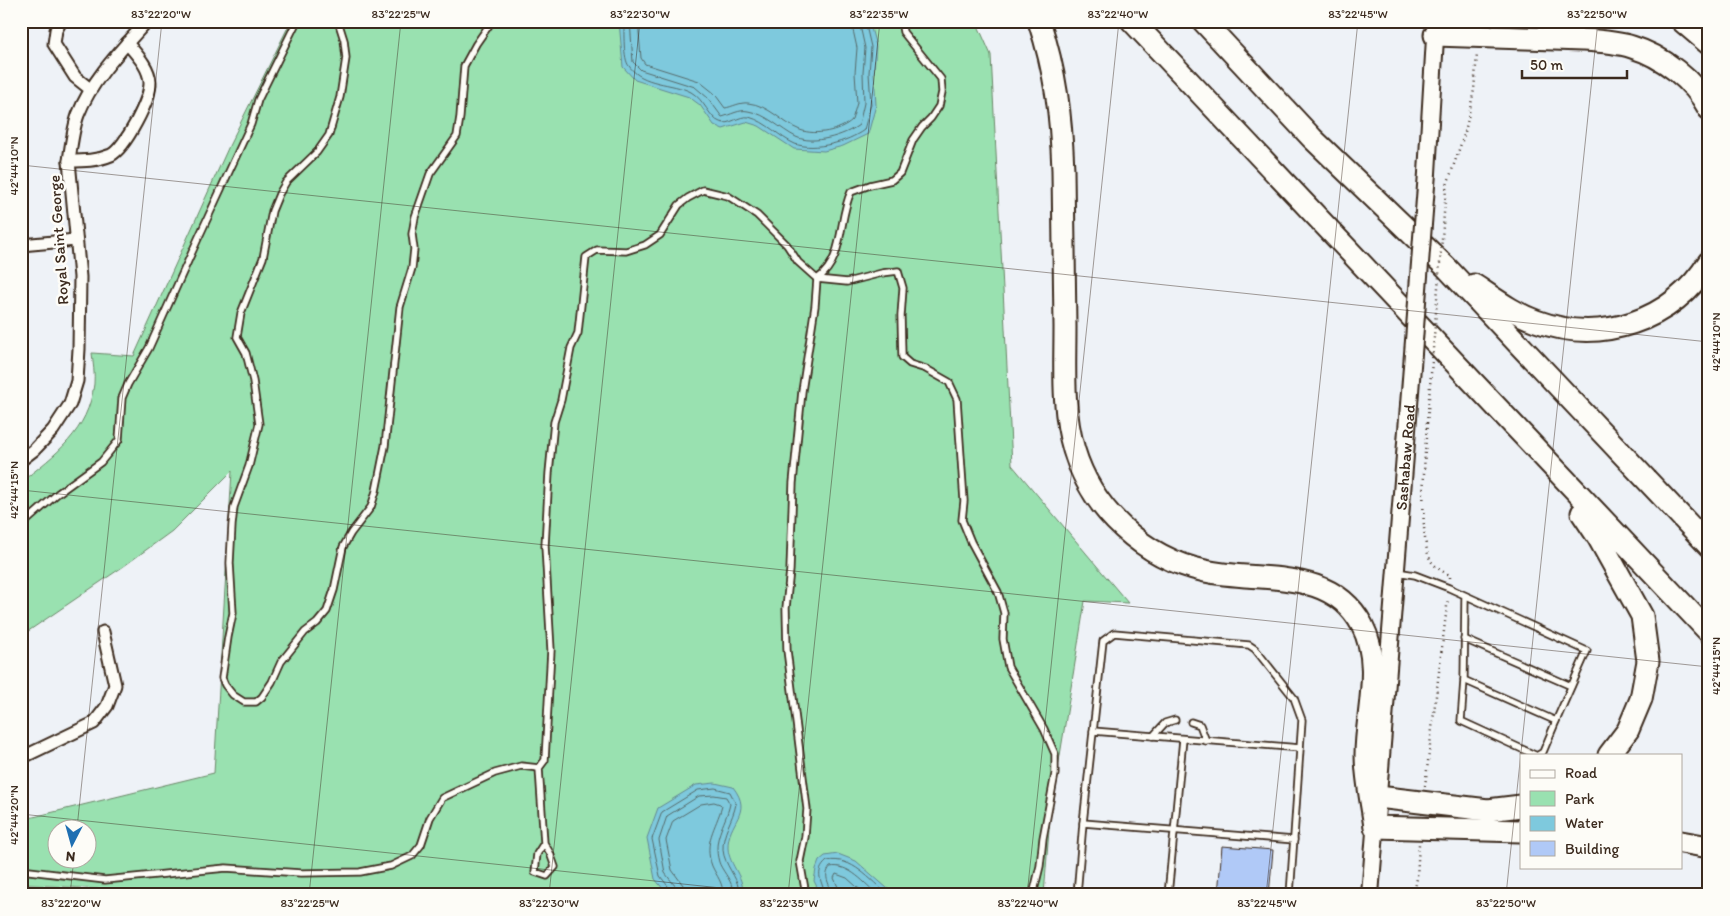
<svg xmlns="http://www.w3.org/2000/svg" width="1730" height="916" font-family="Itim,sans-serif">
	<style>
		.green { fill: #99e1b0; stroke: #6a8667; fill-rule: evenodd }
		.water { fill: #7ec9dd; stroke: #638991 }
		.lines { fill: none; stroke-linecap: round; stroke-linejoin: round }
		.shore { stroke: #566a6a; stroke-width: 1 }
		.building { fill: #b0c9f7; stroke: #3b2a1e }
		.lane-casing { stroke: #3b2a1e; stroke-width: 9 }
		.street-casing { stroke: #3b2a1e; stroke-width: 15 }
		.secondary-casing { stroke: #3b2a1e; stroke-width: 20 }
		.highway-casing { stroke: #3b2a1e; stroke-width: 25 }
		.path { stroke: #3b2a1e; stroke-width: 2.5; stroke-dasharray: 1 4; stroke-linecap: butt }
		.lane { stroke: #fdfcf7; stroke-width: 5.5 }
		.street { stroke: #fdfcf7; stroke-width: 11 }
		.secondary { stroke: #fdfcf7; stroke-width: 16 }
		.highway { stroke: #fdfcf7; stroke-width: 21 }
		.secondary-bridge-casing { stroke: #3b2a1e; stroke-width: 20; stroke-linecap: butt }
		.path-bridge { stroke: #3b2a1e; stroke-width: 2.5; stroke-dasharray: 1 4; stroke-linecap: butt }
		.secondary-bridge { stroke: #fdfcf7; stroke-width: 16 }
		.ticks { fill: none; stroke: #3b2a1e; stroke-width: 1; stroke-opacity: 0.45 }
		.labels { text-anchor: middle; stroke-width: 5; stroke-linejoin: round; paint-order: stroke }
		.street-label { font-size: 16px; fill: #3b2a1e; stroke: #fdfcf7 }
		.neatline { fill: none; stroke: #3b2a1e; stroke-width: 2 }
		.ticks-label { font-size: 12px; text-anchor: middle; fill: #3b2a1e }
	</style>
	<rect width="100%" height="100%" fill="#eef2f7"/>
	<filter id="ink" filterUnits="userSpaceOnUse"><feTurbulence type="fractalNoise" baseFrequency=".02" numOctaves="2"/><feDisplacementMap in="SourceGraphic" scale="10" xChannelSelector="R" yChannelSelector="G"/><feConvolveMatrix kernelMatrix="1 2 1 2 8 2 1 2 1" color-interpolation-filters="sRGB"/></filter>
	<g filter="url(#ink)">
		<path class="green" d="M291 21H976L991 55 1012 465 1128 603 1085 601 1050 817 1044 895H191L21 884V820L214 773 232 471 172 531 124 566 21 636V482C56 454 88 432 94 384 95 374 93 363 92 353L134 356 229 146ZM58 828H88V858H58Z"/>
		<g class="water">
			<polygon points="619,21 869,21 876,46 874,73 876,105 868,134 843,146 824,151 794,149 759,126 746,122 723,129 714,125 700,105 689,97 635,80 623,67"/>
			<path d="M715 783 733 787C754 814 727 821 728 848 729 866 746 878 742 895H668L655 879 647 838 658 808 696 785Z"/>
			<polygon points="838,854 856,861 895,895 821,895 814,881 816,869 819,861 825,856"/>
		</g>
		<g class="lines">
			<g class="shore">
				<path d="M624 21C624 32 623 59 629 66 643 86 672 82 691 92 704 99 710 119 720 122 729 126 739 115 749 117 767 122 779 137 795 144 815 151 848 142 864 130L871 104 869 73 871 47 865 21"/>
				<path d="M630 21 633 62 641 70 695 87 708 98 722 117C730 115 740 109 748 111 767 114 780 129 796 137 813 145 844 136 859 125L864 103 863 73 865 48 859 21"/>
				<path d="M638 21 641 58 645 64 699 81 714 93 725 108C732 107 740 102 748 103 769 105 782 123 800 130 816 136 840 131 852 120L857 103 855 73 857 48 851 21"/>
				<path d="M672 895 671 890 660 876 652 839 662 812 698 790 715 788 730 792 736 804C733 820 722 833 723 850 724 864 738 879 738 887 738 890 737 892 737 895"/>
				<path d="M678 895 676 887 665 873 659 840 667 816 699 796 714 795 726 797 730 804C725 826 712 838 719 862 721 869 731 880 732 887 732 890 731 892 731 895"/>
				<path d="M685 895 683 885 672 870 666 840 673 821 701 804 714 802 720 804 722 806C716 828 703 842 712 866 717 877 723 882 723 895"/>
				<path d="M825 895C823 882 813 873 827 861 852 856 870 880 888 895"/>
				<path d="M832 895C831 884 822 878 830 867 849 863 865 884 878 895"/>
				<polyline points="839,895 838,887 834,878 836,874 847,878 866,895"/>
			</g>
		</g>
		<polygon class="building" points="1222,846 1273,850 1269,895 1218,895"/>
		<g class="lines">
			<defs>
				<g id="lane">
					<polyline points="338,21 344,40 346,58 340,97 329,135 317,152 286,182 279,194 272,211 263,258 241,313 237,337 246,353 253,381 259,424 249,466 234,507 232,525 230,563 233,613 228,637 222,678 225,685 233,695 244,702 256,702 262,697 272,682 281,662 305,632 317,623 327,611 334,590 343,547 351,533 371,507 376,491 385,446 400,307 412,268 414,249 412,234 415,217 430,174 457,136 460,117 464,66 476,44 492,21"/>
					<path d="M817 279C845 260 838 219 851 192L870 185 892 180 900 173 913 140 922 127 931 118 939 106 942 92 941 79 903 32 901 21"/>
					<polyline points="21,526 57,494 101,462 119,440 122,398 128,384 149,348 197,241 251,124 258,100 297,21"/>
					<polyline points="1397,572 1415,575 1449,588 1587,651 1556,721 1464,680 1465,596"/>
					<polyline points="1464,639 1571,686"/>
					<polyline points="1464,680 1461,721 1535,755"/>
					<polyline points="1191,722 1200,725 1206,741"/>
					<polyline points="1093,731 1300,748"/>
					<polyline points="1153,736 1165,723 1175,720"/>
					<polyline points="1538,755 1543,752 1556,721"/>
					<polyline points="1083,823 1103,641 1114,633 1249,645 1255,649 1294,698 1302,720 1290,895"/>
					<polyline points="544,843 550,853 555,867 547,876 535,872 537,854 544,843 539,768 545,760 551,650 545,546 549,473 554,422 561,400 571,348 578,333 586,257 597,250 626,251 645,245 660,235 679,205 688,198 703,190 728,196 757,215 787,245 798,262 817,279 847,282 882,273 898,271 903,288 901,316 902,357 910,364 926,369 949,382 957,399 964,501 962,520 971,542 998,592 1004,613 1003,639 1008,667 1044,729 1055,754 1055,774 1043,838 1040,866 1033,895"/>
					<polyline points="21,870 105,880 226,868 301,873 360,872 391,866 412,856 421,845 430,818 442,798 495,773 521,766 539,768"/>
					<polyline points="806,895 800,861 805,837 807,809 787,650 786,608 790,570 793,483 802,391 815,306 817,279"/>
					<polyline points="1077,895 1083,823 1294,840"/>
					<polyline points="1168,895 1183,739"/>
				</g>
				<g id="street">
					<polyline points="61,21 56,30 54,44 75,77 90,89"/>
					<path d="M69 161C83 161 97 161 111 155 125 148 151 99 150 82 149 67 137 55 127 43"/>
					<polyline points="21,245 76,240"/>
					<path d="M21 460 34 450 53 430 70 404 77 381 79 349 80 277 69 161C71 146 73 129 78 115 92 79 122 49 147 21"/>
					<polyline points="21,758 94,723 107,706 115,685 103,632"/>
				</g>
				<g id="secondary">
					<polyline points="1427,173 1436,21"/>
					<path id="s1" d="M1370 895 1409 405"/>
				</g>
				<g id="highway">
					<path d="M1039 21C1056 73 1061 116 1063 170 1064 222 1064 275 1065 327 1065 368 1062 410 1074 450 1092 510 1144 558 1205 571 1260 583 1331 566 1362 625 1383 665 1366 713 1366 755 1366 779 1372 804 1375 827L1521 831"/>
					<polyline points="1132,21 1709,632"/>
					<polyline points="1203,21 1312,138 1446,267 1709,546"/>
					<polyline points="1682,21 1709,44"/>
					<path d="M1435 35 1582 40C1598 41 1616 42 1632 47 1662 56 1694 80 1709 109"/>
					<path d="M1474 285C1494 298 1513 313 1536 321 1601 345 1672 321 1709 262"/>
					<polyline points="1582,513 1598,537 1642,616 1648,661 1641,699 1628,730 1609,755"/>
					<polyline points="1378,797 1488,810 1521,806"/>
					<polyline points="1681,842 1709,847"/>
				</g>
			</defs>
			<use href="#lane" class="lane-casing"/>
			<use href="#street" class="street-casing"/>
			<use href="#secondary" class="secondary-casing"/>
			<use href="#highway" class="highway-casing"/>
			<g class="path">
				<polyline points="1449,179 1465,132 1474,90 1477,54"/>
				<path d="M1427 423C1425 452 1418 540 1431 561 1436 568 1443 572 1450 575V578"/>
				<polyline points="1425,786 1448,598"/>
				<polyline points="1414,895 1417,878 1419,844"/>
			</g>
			<use href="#lane" class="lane"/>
			<use href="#street" class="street"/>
			<use href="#secondary" class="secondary"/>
			<use href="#highway" class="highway"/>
			<defs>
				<polyline id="secondary-bridge" points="1409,405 1427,173"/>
			</defs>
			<use href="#secondary-bridge" class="secondary-bridge-casing"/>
			<polyline class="path-bridge" points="1427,423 1446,189 1449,179"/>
			<use href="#secondary-bridge" class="secondary-bridge"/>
		</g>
	</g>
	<path class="ticks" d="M21 165 1709 342M21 490 1709 667M21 814 787 895M77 828 162 21M70 895 74 858M309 895 401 21M549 895 640 21M788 895 880 21M1027 895 1119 21M1266 895 1358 21M1506 895 1598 21"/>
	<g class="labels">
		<g class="street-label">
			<text transform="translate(58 240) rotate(-94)" y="6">Royal Saint George</text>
			<text dy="6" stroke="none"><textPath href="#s1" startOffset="439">Sashabaw Road</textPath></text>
		</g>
	</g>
	<rect width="1730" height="916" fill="none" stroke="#fdfcf7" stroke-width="55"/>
	<rect x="1520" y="754" width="162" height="115" fill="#fdfcf7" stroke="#afa8a0"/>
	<rect x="1530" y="770" width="25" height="8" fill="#fdfcf7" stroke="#afa8a0"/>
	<text x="1565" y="778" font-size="15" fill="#3b2a1e">Road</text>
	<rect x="1530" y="791" width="25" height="15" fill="#99e1b0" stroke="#afa8a0"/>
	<text x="1565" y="804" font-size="15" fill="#3b2a1e">Park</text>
	<rect x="1530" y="816" width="25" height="15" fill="#7ec9dd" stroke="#afa8a0"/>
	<text x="1565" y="828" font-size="15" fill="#3b2a1e">Water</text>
	<rect x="1530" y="841" width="25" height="15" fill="#b0c9f7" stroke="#afa8a0"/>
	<text x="1565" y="854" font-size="15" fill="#3b2a1e">Building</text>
	<g transform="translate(72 844) rotate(186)"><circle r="24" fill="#fdfcf7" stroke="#afa8a0"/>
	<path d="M0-4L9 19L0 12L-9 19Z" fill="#1f6fb2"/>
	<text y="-8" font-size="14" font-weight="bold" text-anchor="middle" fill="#3b2a1e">N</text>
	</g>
	<path d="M1522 70v8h105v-8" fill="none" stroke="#3b2a1e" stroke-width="2.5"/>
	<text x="1530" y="70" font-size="15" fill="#3b2a1e" stroke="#fdfcf7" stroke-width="4" paint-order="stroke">50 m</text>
	<rect x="28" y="28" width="1674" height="860" class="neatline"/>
	<g class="ticks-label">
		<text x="161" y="18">83°22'20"W</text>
		<text x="401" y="18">83°22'25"W</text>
		<text x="640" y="18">83°22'30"W</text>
		<text x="879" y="18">83°22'35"W</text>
		<text x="1118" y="18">83°22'40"W</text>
		<text x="1358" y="18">83°22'45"W</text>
		<text x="1597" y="18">83°22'50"W</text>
		<text transform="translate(14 166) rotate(-90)" y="4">42°44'10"N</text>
		<text transform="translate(1716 342) rotate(-90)" y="4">42°44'10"N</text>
		<text transform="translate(14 490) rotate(-90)" y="4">42°44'15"N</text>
		<text transform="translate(1716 666) rotate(-90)" y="4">42°44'15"N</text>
		<text transform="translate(14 815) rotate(-90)" y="4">42°44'20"N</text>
		<text x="71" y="907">83°22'20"W</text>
		<text x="310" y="907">83°22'25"W</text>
		<text x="549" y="907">83°22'30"W</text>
		<text x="789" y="907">83°22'35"W</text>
		<text x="1028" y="907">83°22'40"W</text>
		<text x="1267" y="907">83°22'45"W</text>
		<text x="1506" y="907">83°22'50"W</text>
	</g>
</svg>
